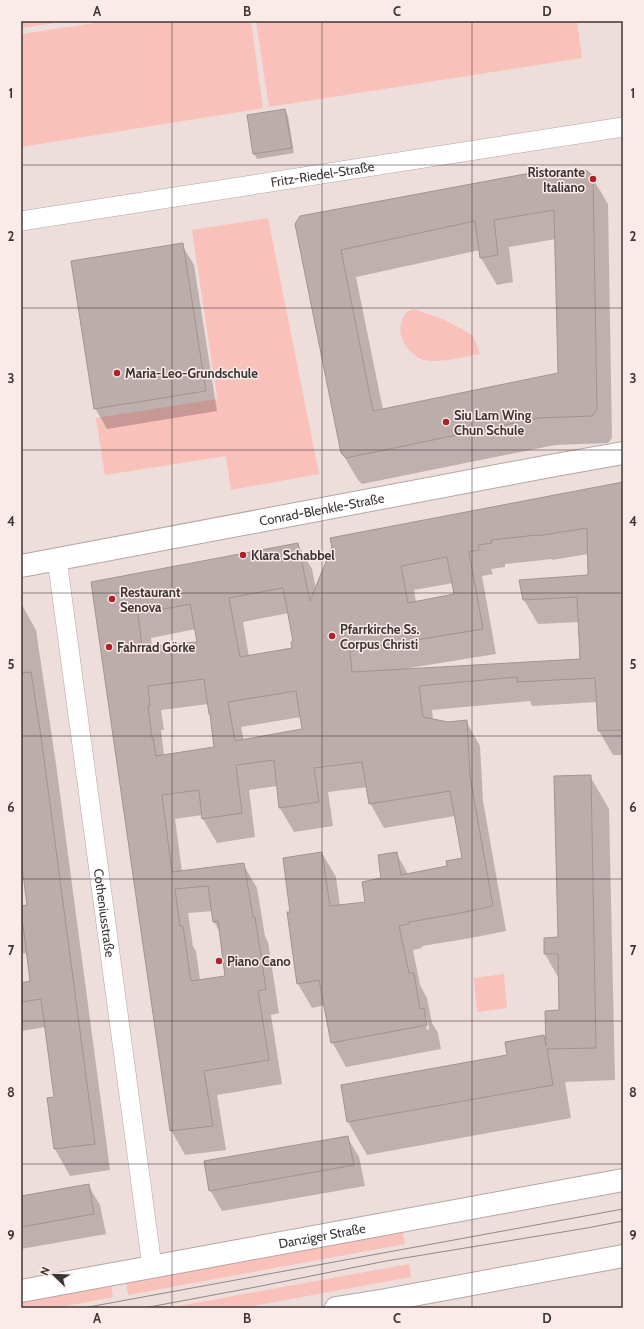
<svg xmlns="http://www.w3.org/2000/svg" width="644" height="1329" font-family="Cabin,sans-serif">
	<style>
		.green { fill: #fac0ba }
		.shadow { fill: #0003; fill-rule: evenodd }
		.building { fill: #bcadab; stroke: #a29392; fill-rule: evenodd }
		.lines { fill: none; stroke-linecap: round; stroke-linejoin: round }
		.street-casing { stroke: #b6a6a5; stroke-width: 20 }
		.secondary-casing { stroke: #b6a6a5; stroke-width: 24 }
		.primary-casing { stroke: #b6a6a5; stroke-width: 24 }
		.street { stroke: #fff; stroke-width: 19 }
		.secondary { stroke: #fff; stroke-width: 22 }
		.primary { stroke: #fff; stroke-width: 22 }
		.tram { stroke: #938786; stroke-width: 1 }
		.grid { fill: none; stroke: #3c3535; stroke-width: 1; stroke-opacity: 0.55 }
		.poi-dot { fill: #b22129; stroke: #faeae8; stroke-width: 1.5 }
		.labels { text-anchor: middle; stroke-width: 3; stroke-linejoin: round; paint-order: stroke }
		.poi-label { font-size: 13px; font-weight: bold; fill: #3c3535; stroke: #faeae8; text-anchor: start }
		.street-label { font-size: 13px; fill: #3c3535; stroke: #faeae8 }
		.neatline { fill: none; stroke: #3c3535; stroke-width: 1.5 }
		.grid-label { font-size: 13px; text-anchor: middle; font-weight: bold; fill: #3c3535 }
	</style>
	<rect width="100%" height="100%" fill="#eddddb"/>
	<g class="green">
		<polygon points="21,21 69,21 21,28"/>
		<polygon points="109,21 251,21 263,108 21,147 21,34"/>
		<polygon points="256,21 577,21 582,58 269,107"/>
		<polygon points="268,218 319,474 231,490 226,456 105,475 96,418 217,399 223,437 192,230"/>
		<path d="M414 309 442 319 456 326 472 335 476 343 480 354C466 356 434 365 421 359 408 353 396 336 402 321 404 314 407 311 414 309Z"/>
		<polygon points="504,974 507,1008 477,1012 474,978"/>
		<polygon points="402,1231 405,1244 128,1295 126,1281"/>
		<polygon points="409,1264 411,1277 242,1308 168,1308"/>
		<polygon points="111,1284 113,1297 55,1308 21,1308 21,1301"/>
	</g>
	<g class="shadow">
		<polygon points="285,110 288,116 294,153 257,159 254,154"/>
		<path d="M592 177 608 204 612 438 608 443 555 445 362 484 358 480 342 453 296 224ZM556 239 559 374 383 410 356 277 480 250 481 258 497 285 513 282 509 247Z"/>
		<polygon points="182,245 194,265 217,411 107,429 95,408"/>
		<path d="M623 488V755H613L599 731 597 702 532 706 530 701 432 710 433 720 447 723 466 721 480 746 483 801 506 931 471 938 422 946V948L413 950 420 985 427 998 432 1023 438 1033 441 1049 346 1067 332 1042 325 1005 312 1008 298 984 291 913 322 853 336 877 340 906 366 902 383 879 396 853 408 874 449 867 463 858 455 816 384 828 370 803 368 787 328 792 333 826 294 832 280 808 277 786 249 790 255 837 217 843 203 819 202 815 175 819 182 872 243 864 257 888 265 936 268 942 279 1013 271 1015 282 1084 217 1095 226 1150 185 1155 171 1130 93 583 298 545 312 569 316 589ZM588 554 589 576 524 600 538 624 579 622 581 660 409 669V668L496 654 482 576 493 574 491 569 505 567V564L552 559V560ZM453 583 455 595 416 602 414 590ZM289 613 294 642 293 649 249 657 243 622ZM196 629 198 643 152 647 151 638ZM208 704 210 714 212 717 215 748 164 755 161 730H164L161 710ZM301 717 303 730 244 741 241 727ZM213 911 214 922 221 934 226 977 200 980 196 951 193 946 188 913ZM425 1016 427 1018 429 1029 427 1030Z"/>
		<polygon points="21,603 36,630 56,764 110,1170 70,1176 55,1149 48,1099 55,1098 46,1027 21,1031 21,984 31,982 28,953 21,954 21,907 28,906 21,851"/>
		<polygon points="590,776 609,809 615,1080 565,1082 571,1118 367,1155 348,1122 342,1086 508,1055 544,1036 547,1042 560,1011 559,979 545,954 559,938"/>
		<polygon points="347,1137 359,1157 365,1186 222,1211 210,1190"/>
		<polygon points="88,1185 100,1205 106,1234 21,1249 21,1197"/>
	</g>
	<g class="building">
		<polygon points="285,109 292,148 253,154 247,115"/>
		<path d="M586 170 593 176 597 410 592 416 539 418 346 458 341 453 295 224 300 216 525 174ZM554 210 558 373 373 411 341 250 475 221 480 258 498 255 494 220Z"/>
		<polygon points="183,243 206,391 94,409 71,261"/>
		<path d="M623 482V730L598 731 595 678 517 682V677L419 686 423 717 448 722 467 720 470 776 493 906 456 914 409 922V924L399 926 409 973H414L420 1009 424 1008 427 1025 331 1043 319 980 297 984 287 912H290L283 858 322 852 330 906 365 902 362 882 381 878 378 855 397 852 401 875 447 866 446 861 462 858 450 791 369 804 362 762 314 768 319 802 279 808 274 760 236 765 242 813 202 819 199 790 162 795 172 872 244 863 253 917H255L266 989 258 991 269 1060 204 1071 213 1126 170 1131 140 924 91 582 298 543 310 601 332 547 330 538ZM587 528 588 575 519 580 523 600 577 597 580 659 352 672 350 651 483 629 469 552 479 550 478 545 492 543 491 540 537 535V536ZM447 557 454 594 408 603 401 566ZM283 588 293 641 291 642 292 648 240 657 229 598ZM190 604 197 642 142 647 138 614ZM204 679 209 714H210L214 747 156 756 153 738H152L148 706H150L148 686ZM296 691 302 729 235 741 228 702ZM208 886 213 922 218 921 225 976 191 981 183 926H180L175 889Z"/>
		<polygon points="31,672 41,736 95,1144 54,1149 47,1098 54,1097 41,999 21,1002 21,983 30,981 23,925 21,925 21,906 27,905 21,859 21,673"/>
		<polygon points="591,775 596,1048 547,1049 553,1085 347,1122 341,1085 507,1055 505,1042 544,1035 546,1046 545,1011 559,1010 558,954 544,954 544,938 558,937 554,776"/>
		<polygon points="348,1136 354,1165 209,1191 204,1161"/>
		<polygon points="89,1184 94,1214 21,1227 21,1196"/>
	</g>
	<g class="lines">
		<defs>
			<g id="street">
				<path id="s1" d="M21 221 623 127"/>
				<path id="s2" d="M57 559 152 1266"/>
			</g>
			<g id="secondary">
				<path id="s3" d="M21 566 550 466 623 453"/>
			</g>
			<g id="primary">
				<path id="s4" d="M21 1291 623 1180"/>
				<polyline points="336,1308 386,1300 623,1256"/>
			</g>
		</defs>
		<use href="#street" class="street-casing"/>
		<use href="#secondary" class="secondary-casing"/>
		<use href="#primary" class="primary-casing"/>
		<use href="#street" class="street"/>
		<use href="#secondary" class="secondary"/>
		<use href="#primary" class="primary"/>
		<g class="tram">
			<polyline points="83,1308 623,1209"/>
			<polyline points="144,1308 256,1287 386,1261 587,1228 623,1221"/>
		</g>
	</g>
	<path class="grid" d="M172 21V1308M322 21V1308M472 21V1308M21 165H623M21 308H623M21 450H623M21 593H623M21 736H623M21 879H623M21 1021H623M21 1164H623"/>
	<g class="poi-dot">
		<circle cx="593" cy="179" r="4"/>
		<circle cx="117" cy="373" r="4"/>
		<circle cx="446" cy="422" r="4"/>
		<circle cx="243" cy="555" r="4"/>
		<circle cx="112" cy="599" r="4"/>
		<circle cx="332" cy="636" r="4"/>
		<circle cx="109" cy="647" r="4"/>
		<circle cx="219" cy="961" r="4"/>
	</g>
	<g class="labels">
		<g class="poi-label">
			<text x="585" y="177" text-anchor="end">Ristorante<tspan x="585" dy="15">Italiano</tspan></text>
			<text x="125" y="378">Maria-Leo-Grundschule</text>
			<text x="454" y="420">Siu Lam Wing<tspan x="454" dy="15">Chun Schule</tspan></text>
			<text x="251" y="560">Klara Schabbel</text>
			<text x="120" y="597">Restaurant<tspan x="120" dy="15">Senova</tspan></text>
			<text x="340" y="634">Pfarrkirche Ss.<tspan x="340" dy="15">Corpus Christi</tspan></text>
			<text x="117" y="652">Fahrrad Görke</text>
			<text x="227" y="966">Piano Cano</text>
		</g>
		<g class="street-label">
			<text dy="5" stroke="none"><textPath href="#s1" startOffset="305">Fritz-Riedel-Straße</textPath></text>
			<text dy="5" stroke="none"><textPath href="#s3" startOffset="306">Conrad-Blenkle-Straße</textPath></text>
			<text dy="5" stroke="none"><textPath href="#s2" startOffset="357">Cotheniusstraße</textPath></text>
			<text dy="5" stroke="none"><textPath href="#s4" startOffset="306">Danziger Straße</textPath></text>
		</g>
	</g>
	<rect width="644" height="1329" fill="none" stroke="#faeae8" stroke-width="44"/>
	<g transform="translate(54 1275) rotate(293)" stroke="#faeae8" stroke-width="3" paint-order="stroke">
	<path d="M0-3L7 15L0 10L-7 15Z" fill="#3c3535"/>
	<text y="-6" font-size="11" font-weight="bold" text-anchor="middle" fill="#3c3535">N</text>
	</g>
	<rect x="22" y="22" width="600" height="1285" class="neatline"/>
	<g class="grid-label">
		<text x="97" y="16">A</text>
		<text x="247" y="16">B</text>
		<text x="397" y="16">C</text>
		<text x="547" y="16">D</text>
		<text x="11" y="98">1</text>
		<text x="633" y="98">1</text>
		<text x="11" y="241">2</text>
		<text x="633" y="241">2</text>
		<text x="11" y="383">3</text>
		<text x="633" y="383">3</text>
		<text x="11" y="526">4</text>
		<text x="633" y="526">4</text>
		<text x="11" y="669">5</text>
		<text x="633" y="669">5</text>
		<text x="11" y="812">6</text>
		<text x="633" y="812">6</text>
		<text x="11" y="955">7</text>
		<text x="633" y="955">7</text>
		<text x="11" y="1097">8</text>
		<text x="633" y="1097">8</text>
		<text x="11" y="1240">9</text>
		<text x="633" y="1240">9</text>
		<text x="97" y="1323">A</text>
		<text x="247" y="1323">B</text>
		<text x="397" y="1323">C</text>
		<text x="547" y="1323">D</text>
	</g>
</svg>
